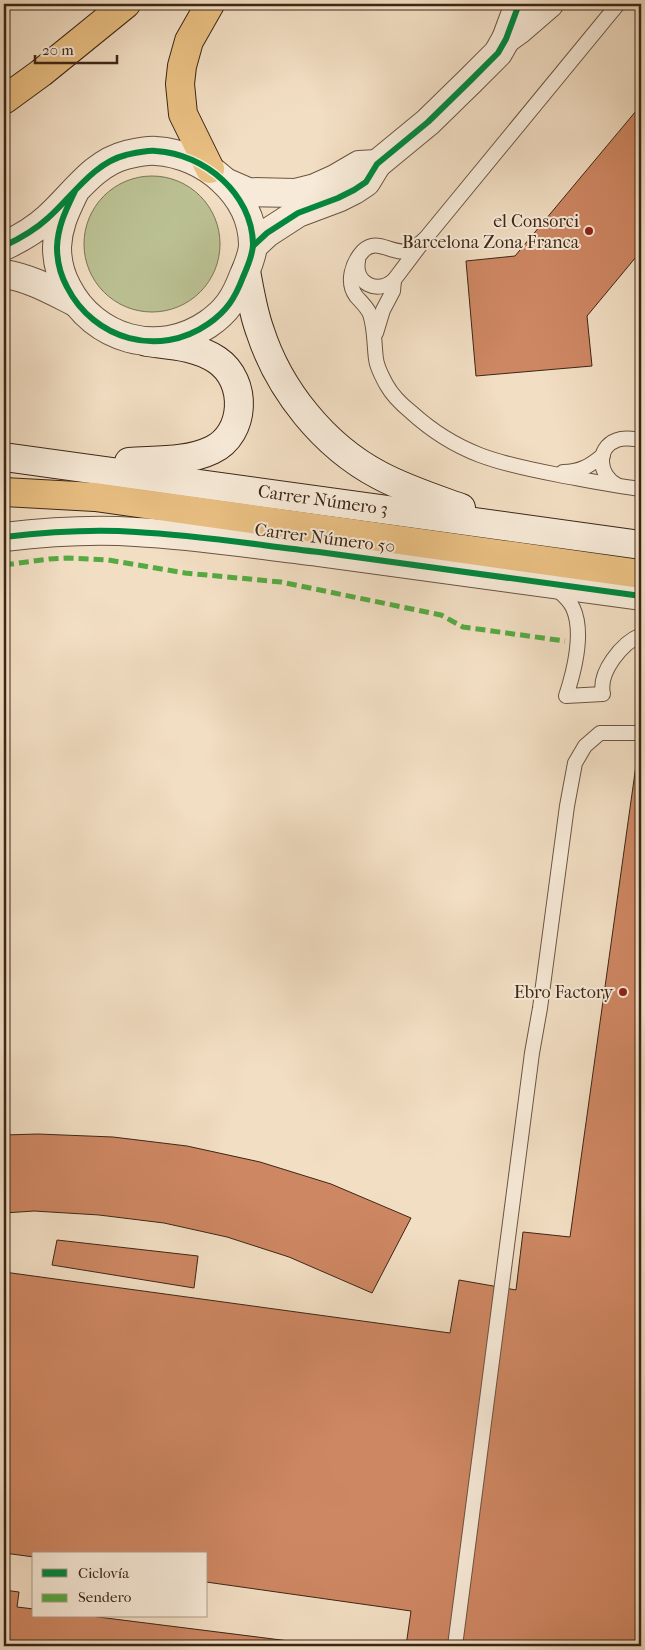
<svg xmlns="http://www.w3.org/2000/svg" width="645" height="1650" font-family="'IM FELL French Canon',serif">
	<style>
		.green { fill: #bbc193; stroke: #7c7454 }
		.building { fill: #ce8763; stroke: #3c2616 }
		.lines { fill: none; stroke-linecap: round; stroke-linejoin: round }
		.service-casing { stroke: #6a5441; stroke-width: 16 }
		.minor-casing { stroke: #6a5441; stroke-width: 30 }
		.tertiary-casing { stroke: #6a5441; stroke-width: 30 }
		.secondary-casing { stroke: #3c2616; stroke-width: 30 }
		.trunk-casing { stroke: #3c2616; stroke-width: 30 }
		.service { stroke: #f7ead8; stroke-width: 14 }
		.minor { stroke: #f7ead8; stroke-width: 28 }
		.tertiary { stroke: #f7ead8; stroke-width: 28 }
		.secondary { stroke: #f7ead8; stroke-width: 28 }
		.trunk { stroke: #e9bf82; stroke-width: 28 }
		.quiet { stroke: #55aa42; stroke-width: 5; stroke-dasharray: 10 5; stroke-linecap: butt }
		.cycleway-casing { stroke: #f7ead8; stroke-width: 9 }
		.cycleway { stroke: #00873e; stroke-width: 6 }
		.poi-dot { fill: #8f2418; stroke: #f7ead8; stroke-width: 2 }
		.labels { text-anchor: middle; stroke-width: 4; stroke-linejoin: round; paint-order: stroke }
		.poi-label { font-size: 18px; fill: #3c2616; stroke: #f7ead8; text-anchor: end }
		.street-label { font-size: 18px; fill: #3c2616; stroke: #f7ead8 }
	</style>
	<rect width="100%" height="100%" fill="#f2dec3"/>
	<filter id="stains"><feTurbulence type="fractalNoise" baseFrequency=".004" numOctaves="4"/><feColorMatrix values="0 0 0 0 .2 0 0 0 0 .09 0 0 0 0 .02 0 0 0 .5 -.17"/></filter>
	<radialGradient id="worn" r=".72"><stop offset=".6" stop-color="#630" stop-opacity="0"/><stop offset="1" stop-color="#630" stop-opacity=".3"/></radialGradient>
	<circle class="green" cx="152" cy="244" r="68"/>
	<g class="building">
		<polygon points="637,54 641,54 641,95"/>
		<polygon points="641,105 641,251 587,316 592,366 476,376 466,261 515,256"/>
		<polygon points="638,751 641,752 641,1646 406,1646 411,1611 206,1582 206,1554 34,1554 34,1557 4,1553 4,1272 450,1333 459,1280 516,1290 523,1232 570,1237"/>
		<polygon points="38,1134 113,1137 187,1146 260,1162 331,1184 411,1218 372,1293 289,1257 227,1237 164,1223 99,1215 34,1211 4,1213 4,1135"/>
		<polygon points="57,1240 198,1256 194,1288 52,1265"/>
		<polygon points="4,1590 19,1592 17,1607 34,1609 34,1616 90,1616 329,1646 4,1646"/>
	</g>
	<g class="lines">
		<defs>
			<g id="service">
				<path d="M425 239C420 243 415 248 410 250 393 257 378 236 363 251 352 263 346 282 356 296 361 302 367 307 370 314 375 329 374 344 376 359 377 368 382 376 386 384 392 395 401 404 411 412 457 454 500 464 559 475 586 480 614 486 641 489"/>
				<path d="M358 261C354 283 377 295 394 280L425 239 618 4"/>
				<polyline points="376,333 383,310 393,291 394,280"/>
				<path d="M563 472C580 472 590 466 603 455"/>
				<path d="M617 485C599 476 595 448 617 440 625 437 633 439 641 440"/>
				<path d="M555 588C562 594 569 599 573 608 584 632 574 672 566 696L603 694C598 672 622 643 641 635"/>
				<polyline points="455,1646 532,1053 540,1008 567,806 575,763 585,746 600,733 641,733"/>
			</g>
			<g id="minor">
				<polyline points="506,39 520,29 549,4"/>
				<polyline points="225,182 248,192 295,193 315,188 335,179 359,165 377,164"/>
				<polyline points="253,246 267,233 298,213 338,198 354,190 366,182 377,164 428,122 471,80 498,53 506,39 519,4"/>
			</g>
			<g id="tertiary">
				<path d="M4 246C19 239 36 229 48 218 72 197 93 163 126 155 135 153 147 150 156 151 205 154 252 194 253 244 253 254 247 268 243 277 235 298 227 311 208 324 159 358 94 340 67 287 61 276 57 261 57 247 58 225 66 210 75 191"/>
				<path d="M4 274C30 278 51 290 75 302"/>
				<path d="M4 537C47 532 92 529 136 532 197 535 258 545 319 552 427 566 534 581 641 596"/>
			</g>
			<g id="secondary">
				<path d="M246 271C250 292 253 312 260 331 279 390 324 446 379 475 405 489 433 498 461 508"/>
				<polyline points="4,457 641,545"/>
				<path d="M129 462C156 460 187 462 212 450 246 434 248 381 217 360 197 346 170 345 147 342"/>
			</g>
			<g id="trunk">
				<polyline points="210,4 189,41 182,66 180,84 183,114 210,169"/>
				<polyline points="4,100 41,73 126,4"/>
				<polyline points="4,492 95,497 641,574"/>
			</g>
		</defs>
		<use href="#service" class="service-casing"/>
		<use href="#minor" class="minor-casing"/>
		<use href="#tertiary" class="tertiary-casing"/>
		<use href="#secondary" class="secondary-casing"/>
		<use href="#trunk" class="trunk-casing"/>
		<use href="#service" class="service"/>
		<use href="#minor" class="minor"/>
		<use href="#tertiary" class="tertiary"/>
		<use href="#secondary" class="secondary"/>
		<use href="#trunk" class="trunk"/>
		<polyline class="quiet" points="4,565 49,559 67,558 108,560 185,573 281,582 441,615 463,627 565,641"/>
		<defs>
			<g id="cycleway">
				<path d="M4 246C19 239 36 229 48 218 72 197 93 163 126 155 135 153 147 150 156 151 205 154 252 194 253 244 253 254 247 268 243 277 235 298 227 311 208 324 159 358 94 340 67 287 61 276 57 261 57 247 58 225 66 210 75 191"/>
				<polyline points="253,246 267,233 298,213 338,198 354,190 366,182 377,164 428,122 471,80 498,53 506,39 519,4"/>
				<path d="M4 537C47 532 92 529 136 532 197 535 258 545 319 552 427 566 534 581 641 596"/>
			</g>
		</defs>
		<use href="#cycleway" class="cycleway-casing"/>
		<use href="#cycleway" class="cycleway"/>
	</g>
	<g class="poi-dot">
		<circle cx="589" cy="231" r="5"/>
		<circle cx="623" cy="992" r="5"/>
	</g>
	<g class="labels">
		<g class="poi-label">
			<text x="579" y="227">el Consorci<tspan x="579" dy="21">Barcelona Zona Franca</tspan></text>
			<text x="613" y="998">Ebro Factory</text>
		</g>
		<g class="street-label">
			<text transform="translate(323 500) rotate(8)" y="6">Carrer Número 3</text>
			<text transform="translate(325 538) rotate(7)" y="6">Carrer Número 50</text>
		</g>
	</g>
	<rect width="645" height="1650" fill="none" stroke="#f2dec3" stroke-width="20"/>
	<rect x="5" y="5" width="635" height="1640" fill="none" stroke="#3c2616" stroke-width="2.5"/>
	<rect x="10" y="10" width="625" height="1630" fill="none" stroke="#3c2616"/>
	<rect x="32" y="1552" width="175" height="65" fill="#f7ead8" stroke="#ac9c8a"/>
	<rect x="42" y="1569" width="25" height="8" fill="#00873e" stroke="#ac9c8a"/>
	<text x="78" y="1578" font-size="15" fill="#3c2616">Ciclovía</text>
	<rect x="42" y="1594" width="25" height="8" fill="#55aa42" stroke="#ac9c8a"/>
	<text x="78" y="1602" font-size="15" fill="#3c2616">Sendero</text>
	<path d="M35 55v8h82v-8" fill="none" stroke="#3c2616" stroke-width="2.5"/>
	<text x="42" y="55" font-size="15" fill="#3c2616" stroke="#f7ead8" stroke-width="4" paint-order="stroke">20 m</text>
	<rect width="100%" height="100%" filter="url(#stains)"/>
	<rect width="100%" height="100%" fill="url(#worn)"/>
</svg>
